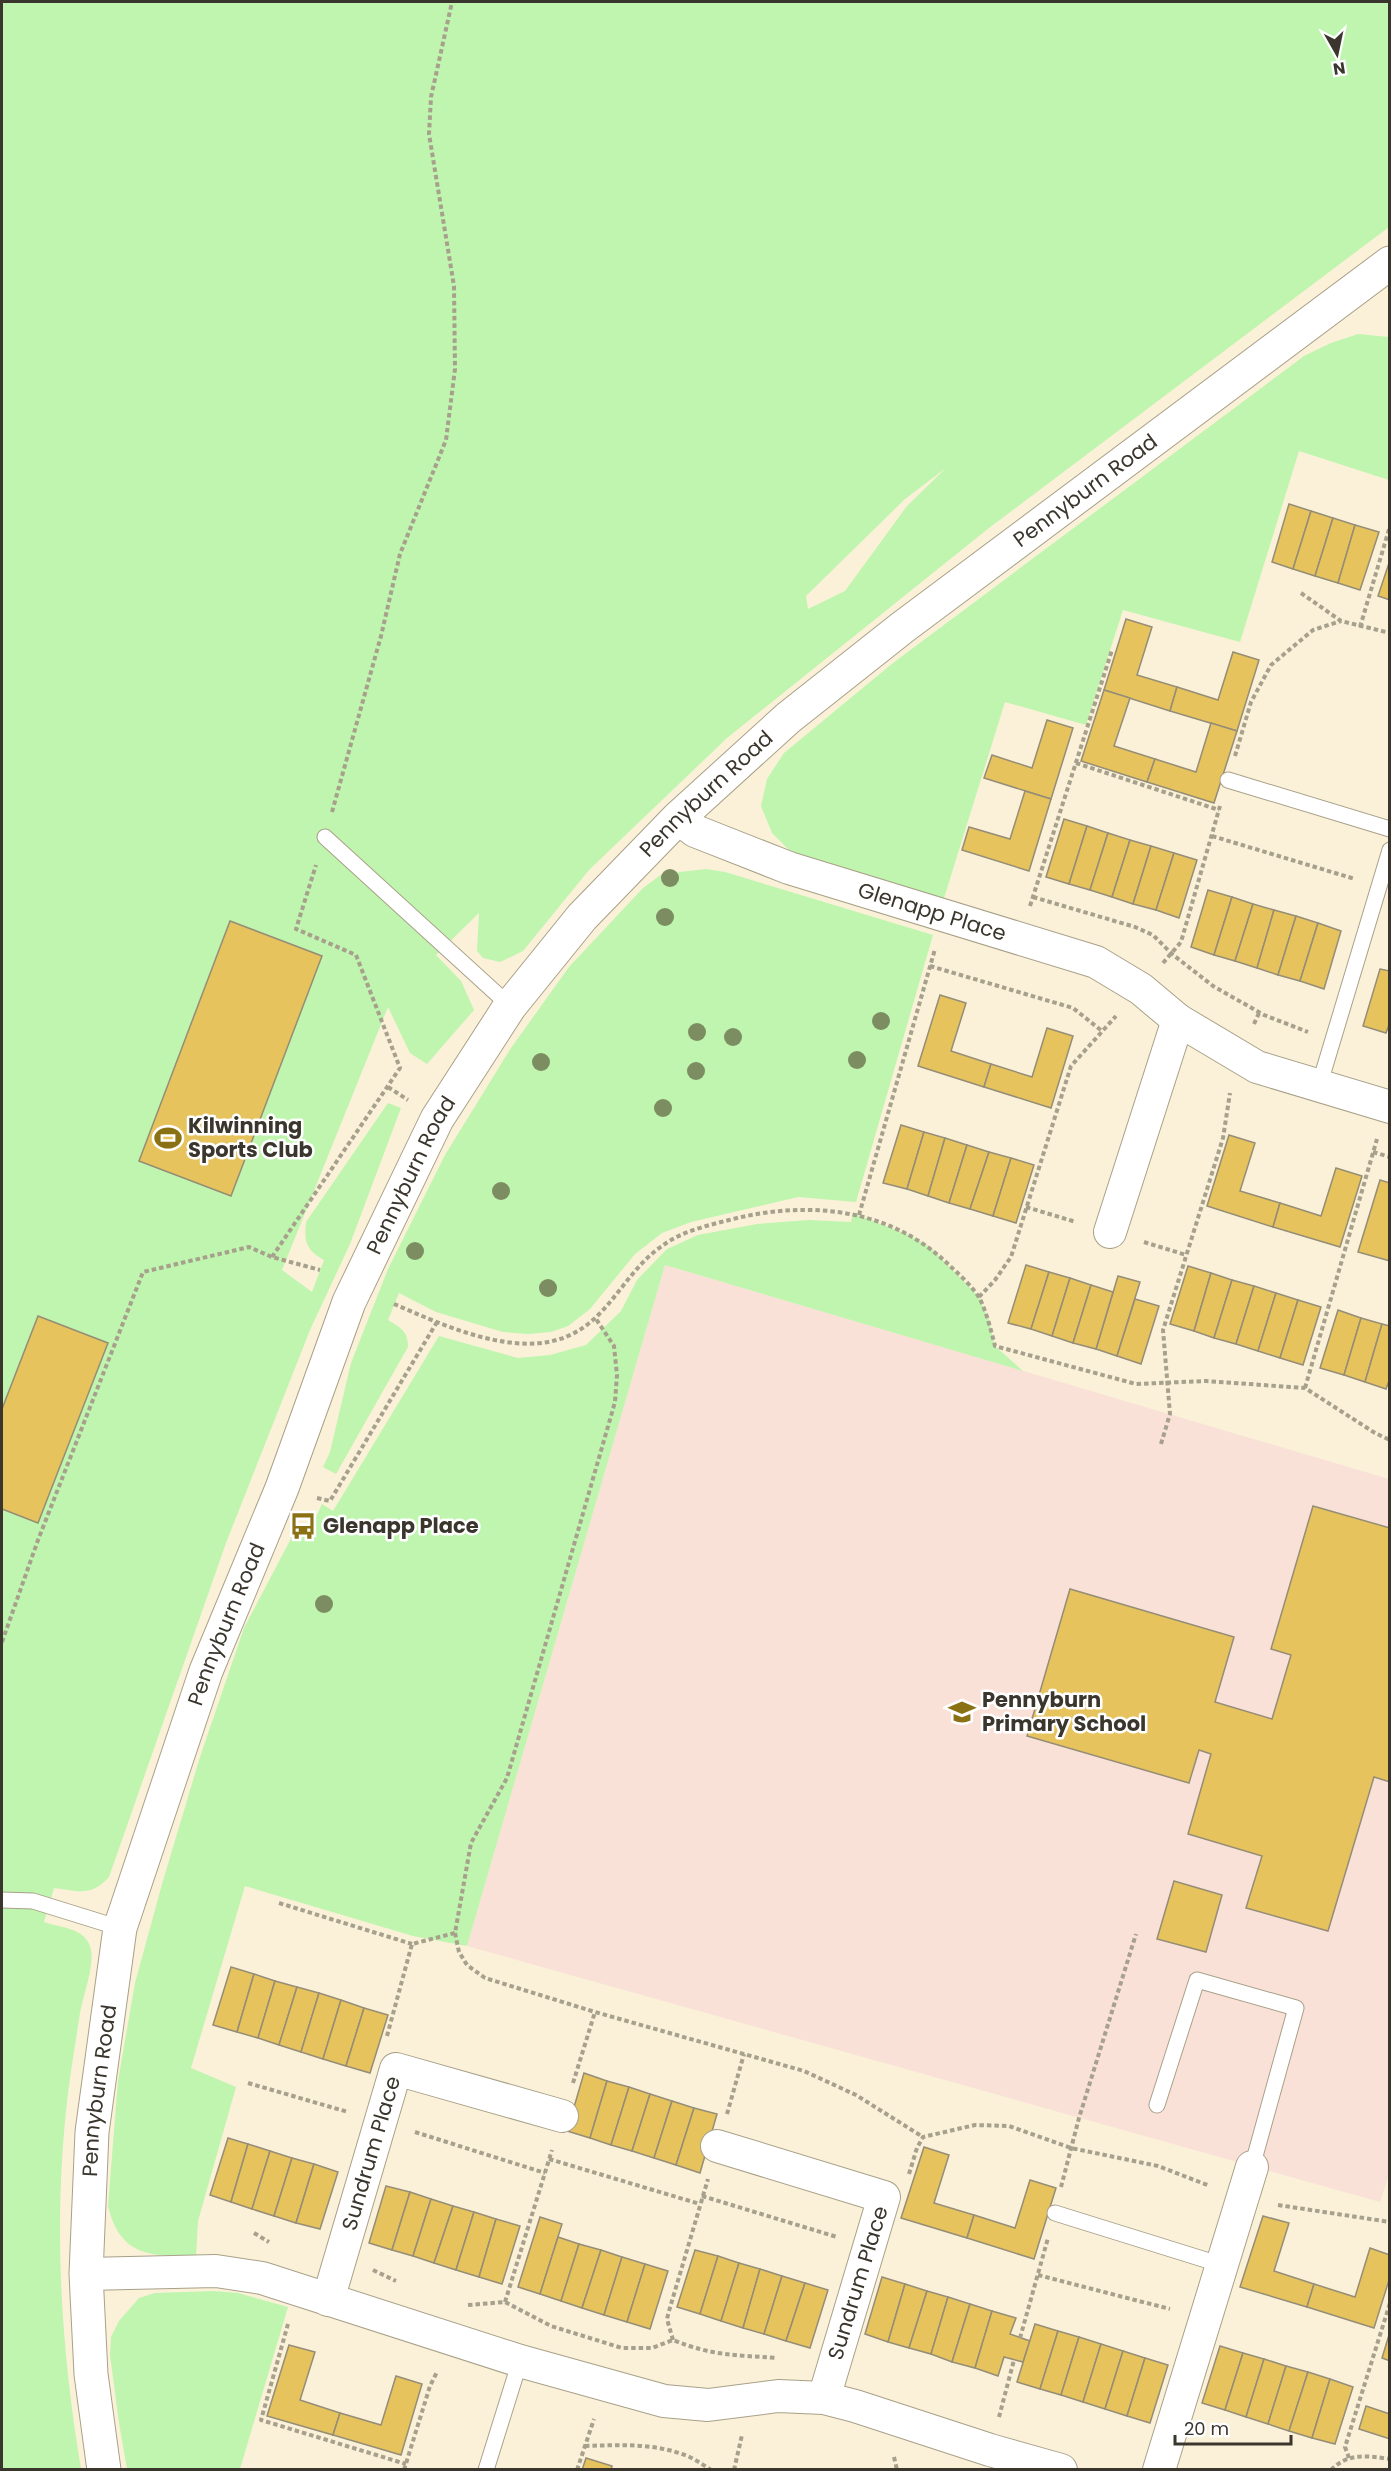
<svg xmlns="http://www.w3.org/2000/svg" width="1391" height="2471" font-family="Poppins,sans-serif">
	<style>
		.education { fill: #fae1d8 }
		.green { fill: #bff5ae; fill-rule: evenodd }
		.building { fill: #e6c35d; stroke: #958d76; stroke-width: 1.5 }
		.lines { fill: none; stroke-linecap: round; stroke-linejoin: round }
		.service-casing { stroke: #a9a089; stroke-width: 17 }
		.minor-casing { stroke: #a9a089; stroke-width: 34 }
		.tertiary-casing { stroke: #a9a089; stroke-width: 35 }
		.path { stroke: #a6a08d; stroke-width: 4; stroke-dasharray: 4.5 3; stroke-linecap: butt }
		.service { stroke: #fff; stroke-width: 15 }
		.minor { stroke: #fff; stroke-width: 32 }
		.tertiary { stroke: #fff; stroke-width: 33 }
		.tree { fill: #7c8d62 }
		.labels { text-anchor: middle; stroke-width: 5; stroke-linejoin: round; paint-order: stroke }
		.street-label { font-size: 21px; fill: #3a362d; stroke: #fff }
		.poi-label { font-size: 21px; font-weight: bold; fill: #3a362d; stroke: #fff; text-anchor: start }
	</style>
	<rect width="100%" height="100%" fill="#faf1d8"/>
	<polygon class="education" points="665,1265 1389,1479 1390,2172 1380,2202 467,1946"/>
	<g class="green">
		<path d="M2 2H1389V227L989 528 727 738 589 870 523 951 500 962 483 958 477 951 479 913 436 955 461 981 474 1010 427 1064 410 1053 388 1007 282 1270 312 1292 324 1260C306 1250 304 1242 306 1222L388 1103 401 1108 350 1244 310 1330 226 1543 109 1877C91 1897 78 1891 54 1888L44 1922C60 1928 83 1927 90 1946 96 1963 83 1995 80 2013 77 2032 74 2052 71 2071 52 2203 59 2338 81 2469L2 2470ZM946 468 907 506 845 591 808 609 806 596 905 499Z"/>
		<polygon points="1358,334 1389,337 1389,480 1299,451 1240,642 1123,610 1086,725 1005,702 944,898 793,854 772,833 761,806 767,779 784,753 893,663 1304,356 1331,343"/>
		<path d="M706 869 725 872 933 935 856 1202 798 1197 691 1222 662 1233 635 1254 590 1309 568 1326 551 1332 528 1334 503 1332 436 1312 399 1293 388 1320C401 1328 408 1331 408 1347L336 1474 323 1467 330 1452 351 1363 388 1269 445 1155 511 1048 569 967 643 888 662 874Z"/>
		<path d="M853 1213 909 1235 930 1247 979 1297 989 1320 995 1346 1023 1371 665 1265 467 1946 413 1936 245 1886 191 2068 236 2087 198 2221 196 2256C150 2257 120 2256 108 2206L118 2081 135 1983 162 1884 200 1757 244 1628 296 1529 307 1537 322 1504 333 1511 439 1336 518 1358 550 1355 586 1345 621 1311 637 1280 667 1249 698 1235 757 1224 809 1220 851 1222Z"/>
		<polygon points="213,2291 238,2293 288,2307 240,2469 127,2469 119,2423 110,2355 111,2337 119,2321 139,2298 155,2293"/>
	</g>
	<g class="building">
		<polygon points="1289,504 1311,511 1293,569 1272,562"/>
		<polygon points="1311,511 1333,518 1315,576 1293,569"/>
		<polygon points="1333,518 1355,525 1338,583 1315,576"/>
		<polygon points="1355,525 1379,532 1360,590 1338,583"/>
		<polygon points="1390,560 1390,600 1378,596"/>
		<polygon points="1126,619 1152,627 1137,675 1177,687 1170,711 1104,690"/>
		<polygon points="1233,652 1259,660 1237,731 1170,711 1177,687 1218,700"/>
		<polygon points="1104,690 1130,698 1114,746 1155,759 1147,782 1081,761"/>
		<polygon points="1047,720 1073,728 1051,799 984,778 992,755 1032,768"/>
		<polygon points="1211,723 1237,731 1214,803 1147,782 1155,759 1196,772"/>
		<polygon points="1025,791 1051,799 1029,871 962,850 969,827 1010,839"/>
		<polygon points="1064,819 1087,826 1069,884 1046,877"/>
		<polygon points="1087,826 1108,833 1090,890 1069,884"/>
		<polygon points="1108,833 1130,840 1112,897 1090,890"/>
		<polygon points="1130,840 1151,846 1133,904 1112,897"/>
		<polygon points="1151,846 1174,853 1156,910 1133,904"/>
		<polygon points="1174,853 1197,860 1179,918 1156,910"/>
		<polygon points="1208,890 1232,897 1214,955 1191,947"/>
		<polygon points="1232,897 1253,904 1235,961 1214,955"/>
		<polygon points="1253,904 1274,910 1257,968 1235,961"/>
		<polygon points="1274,910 1296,916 1278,975 1257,968"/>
		<polygon points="1296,916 1318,923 1300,981 1278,975"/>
		<polygon points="230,921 322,956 231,1196 139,1161"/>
		<polygon points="1318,923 1341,931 1324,989 1300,981"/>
		<polygon points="1380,969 1390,971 1390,1022 1386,1033 1363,1026"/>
		<polygon points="940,995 966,1003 951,1051 991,1064 984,1087 918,1066"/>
		<polygon points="1047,1028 1073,1036 1051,1108 984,1087 991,1064 1032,1077"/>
		<polygon points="901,1125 924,1132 907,1189 883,1183"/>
		<polygon points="924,1132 945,1138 928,1196 907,1189"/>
		<polygon points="1229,1135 1255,1143 1240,1191 1280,1203 1273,1227 1207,1206"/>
		<polygon points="945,1138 967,1145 949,1203 928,1196"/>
		<polygon points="967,1145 989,1152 970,1209 949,1203"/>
		<polygon points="989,1152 1011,1158 993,1216 970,1209"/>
		<polygon points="1011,1158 1034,1165 1016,1223 993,1216"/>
		<polygon points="1336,1168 1362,1176 1340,1247 1273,1227 1280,1203 1321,1216"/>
		<polygon points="1380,1180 1390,1183 1390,1261 1358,1252"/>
		<polygon points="1026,1265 1049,1272 1031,1329 1008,1323"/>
		<polygon points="1188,1266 1211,1273 1194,1331 1170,1324"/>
		<polygon points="1049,1272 1070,1278 1052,1336 1031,1329"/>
		<polygon points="1211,1273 1232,1280 1214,1338 1194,1331"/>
		<polygon points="1118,1276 1140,1282 1117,1356 1096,1349"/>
		<polygon points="1070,1278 1091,1285 1073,1343 1052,1336"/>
		<polygon points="1232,1280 1254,1286 1236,1344 1214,1338"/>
		<polygon points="1091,1285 1113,1292 1096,1349 1073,1343"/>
		<polygon points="1254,1286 1276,1293 1258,1351 1236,1344"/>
		<polygon points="1276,1293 1298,1300 1280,1358 1258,1351"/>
		<polygon points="1135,1299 1159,1306 1141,1364 1117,1356"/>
		<polygon points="1298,1300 1321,1307 1303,1365 1280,1358"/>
		<polygon points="1338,1310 1361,1318 1344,1375 1320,1368"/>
		<polygon points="38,1316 108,1343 38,1523 2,1509 2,1409"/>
		<polygon points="1361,1318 1382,1324 1365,1382 1344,1375"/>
		<polygon points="1382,1324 1390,1326 1390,1378 1386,1389 1365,1382"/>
		<polygon points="1313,1506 1390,1528 1390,1782 1374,1777 1328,1931 1246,1908 1262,1856 1188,1834 1211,1754 1199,1750 1189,1783 1027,1736 1070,1589 1234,1637 1215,1702 1272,1719 1291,1655 1271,1649"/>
		<polygon points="1174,1881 1222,1895 1206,1952 1157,1939"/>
		<polygon points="231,1967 254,1974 237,2032 213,2025"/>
		<polygon points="254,1974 275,1981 258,2038 237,2032"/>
		<polygon points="275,1981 297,1987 279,2045 258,2038"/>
		<polygon points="297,1987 319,1993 301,2052 279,2045"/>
		<polygon points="319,1993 341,2000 323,2059 301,2052"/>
		<polygon points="341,2000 364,2008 346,2066 323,2059"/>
		<polygon points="364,2008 388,2015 370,2073 346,2066"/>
		<polygon points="584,2073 607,2081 590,2138 567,2131"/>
		<polygon points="607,2081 629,2087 611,2145 590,2138"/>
		<polygon points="629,2087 650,2094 632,2151 611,2145"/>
		<polygon points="650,2094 672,2101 654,2158 632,2151"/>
		<polygon points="672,2101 694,2108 676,2165 654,2158"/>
		<polygon points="694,2108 717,2114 700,2173 676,2165"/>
		<polygon points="228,2138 248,2144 231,2202 210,2195"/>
		<polygon points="248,2144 270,2151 252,2209 231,2202"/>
		<polygon points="924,2147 949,2155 934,2203 974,2215 967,2238 901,2218"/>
		<polygon points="270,2151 292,2158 274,2216 252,2209"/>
		<polygon points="292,2158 314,2164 296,2223 274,2216"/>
		<polygon points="314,2164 338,2172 320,2229 296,2223"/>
		<polygon points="1030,2180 1056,2188 1034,2259 967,2238 974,2215 1015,2228"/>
		<polygon points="386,2186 410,2192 392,2250 369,2243"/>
		<polygon points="410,2192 431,2199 413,2256 392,2250"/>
		<polygon points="431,2199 453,2206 434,2263 413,2256"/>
		<polygon points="453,2206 474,2212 456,2270 434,2263"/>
		<polygon points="474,2212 496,2219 479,2277 456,2270"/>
		<polygon points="1263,2216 1289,2223 1274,2271 1314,2284 1307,2307 1240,2287"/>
		<polygon points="540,2217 562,2224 540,2294 518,2287"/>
		<polygon points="496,2219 520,2226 502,2284 479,2277"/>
		<polygon points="558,2237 579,2244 561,2301 540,2294"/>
		<polygon points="579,2244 601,2250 582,2308 561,2301"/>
		<polygon points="1370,2248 1390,2255 1390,2277 1374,2328 1307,2307 1314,2284 1355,2297"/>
		<polygon points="601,2250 622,2257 604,2315 582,2308"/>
		<polygon points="695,2250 718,2256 700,2314 677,2307"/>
		<polygon points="718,2256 739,2263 721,2321 700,2314"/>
		<polygon points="622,2257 645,2264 627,2322 604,2315"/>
		<polygon points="739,2263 760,2269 743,2328 721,2321"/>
		<polygon points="645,2264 668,2271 650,2329 627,2322"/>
		<polygon points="760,2269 782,2276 764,2334 743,2328"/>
		<polygon points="782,2276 805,2283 786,2341 764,2334"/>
		<polygon points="882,2277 905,2284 888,2342 865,2334"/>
		<polygon points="805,2283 828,2290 810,2348 786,2341"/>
		<polygon points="905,2284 927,2291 909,2348 888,2342"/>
		<polygon points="927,2291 948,2297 931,2354 909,2348"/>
		<polygon points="948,2297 970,2304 952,2362 931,2354"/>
		<polygon points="970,2304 992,2311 975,2368 952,2362"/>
		<polygon points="992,2311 1016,2318 1010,2334 1030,2341 1023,2362 1004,2357 998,2376 975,2368"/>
		<polygon points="1035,2324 1058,2331 1040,2389 1017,2382"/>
		<polygon points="1058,2331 1079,2337 1061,2395 1040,2389"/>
		<polygon points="1389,2335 1390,2336 1390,2361 1382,2358"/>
		<polygon points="1079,2337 1101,2344 1083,2402 1061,2395"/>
		<polygon points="1101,2344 1123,2351 1105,2409 1083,2402"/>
		<polygon points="289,2345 315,2352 300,2400 340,2413 333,2435 267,2416"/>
		<polygon points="1220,2346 1243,2353 1225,2410 1202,2403"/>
		<polygon points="1123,2351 1145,2358 1127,2416 1105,2409"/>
		<polygon points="1243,2353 1264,2359 1246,2417 1225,2410"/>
		<polygon points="1145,2358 1168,2365 1150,2423 1127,2416"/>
		<polygon points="1264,2359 1286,2366 1268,2424 1246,2417"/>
		<polygon points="1286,2366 1308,2372 1289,2431 1268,2424"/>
		<polygon points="1308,2372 1330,2379 1312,2438 1289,2431"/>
		<polygon points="396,2376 422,2384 401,2455 333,2435 340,2413 381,2425"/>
		<polygon points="1330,2379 1353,2387 1335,2444 1312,2438"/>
		<polygon points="1366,2406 1390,2414 1390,2439 1359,2429"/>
		<polygon points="586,2458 612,2466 611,2470 582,2470"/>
	</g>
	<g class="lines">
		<defs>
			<g id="service">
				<polyline points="1228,780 1390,829"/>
				<polyline points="325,837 510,1006"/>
				<polyline points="1319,1086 1390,850"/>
				<polyline points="2,1900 33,1901 120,1928"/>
				<polyline points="1157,2105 1197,1980 1296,2008 1252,2167"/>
				<polyline points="1055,2213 1222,2265"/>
				<polyline points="486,2470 520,2361"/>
			</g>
			<g id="minor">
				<path id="s1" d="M678 818 695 831 789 868 1096 962 1141 989 1178 1020 1257 1067 1390 1107"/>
				<polyline points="1110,1232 1178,1020"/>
				<polyline points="717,2146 884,2197 824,2398"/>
				<polyline points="86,2274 216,2271 262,2278 520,2361 664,2401 708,2405 778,2396 824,2398 855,2406 990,2450 1061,2470"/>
				<path id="s2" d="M328 2300 396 2069 562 2116"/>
				<polyline points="1159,2470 1252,2167"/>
			</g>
			<g id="tertiary">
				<path id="s3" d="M104 2470 91 2374 86 2274 92 2132 120 1928 206 1671 282 1488 349 1302 437 1119 510 1006 582 917 678 818 788 718 903 627 1390 263"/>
			</g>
		</defs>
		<use href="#service" class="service-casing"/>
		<use href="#minor" class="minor-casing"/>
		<use href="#tertiary" class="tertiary-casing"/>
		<g class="path">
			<polyline points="1301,593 1341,621 1390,633"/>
			<polyline points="1360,627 1390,526"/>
			<polyline points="1235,756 1251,702 1271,665 1313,630 1341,621"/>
			<polyline points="1076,763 1219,810"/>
			<polyline points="332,812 381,636 400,554 446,440 455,369 454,286 429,134 431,97 452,2"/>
			<polyline points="1212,836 1355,879"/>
			<polyline points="1033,897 1135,927 1153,935 1172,954 1213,986 1264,1015 1308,1032"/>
			<polyline points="1030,906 1112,650"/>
			<polyline points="1163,963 1181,942 1220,806"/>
			<polyline points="930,966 1073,1008 1102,1031"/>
			<polyline points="1254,1024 1259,1013"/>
			<polyline points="388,1087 408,1100"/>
			<polyline points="1373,1152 1390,1157"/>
			<polyline points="1026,1207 1076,1222"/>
			<polyline points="859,1215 935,949"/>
			<polyline points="1144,1242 1186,1255"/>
			<polyline points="272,1257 400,1068 356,955 296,929 316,865"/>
			<polyline points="979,1297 995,1280 1011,1257 1071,1066 1116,1016"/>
			<path d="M394 1304C443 1325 515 1359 568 1336 610 1318 625 1271 662 1246 682 1231 706 1226 729 1220 807 1200 889 1207 949 1265 960 1275 973 1287 980 1299 987 1314 991 1330 995 1346L1136 1384 1206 1381 1305 1388 1375 1433 1390 1440"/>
			<polyline points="1305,1388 1377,1139"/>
			<polyline points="1161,1444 1170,1414 1163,1330 1223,1138 1230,1093"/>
			<polyline points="317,1498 330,1501 437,1322"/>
			<polyline points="2,1642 38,1540 143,1272 249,1247 272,1257 320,1270"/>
			<polyline points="279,1903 412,1944"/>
			<polyline points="455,1933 459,1952 467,1965 485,1978 595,2012 804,2071 856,2095 923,2137"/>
			<polyline points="387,2036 412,1944 455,1933 471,1843 507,1778 615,1402 617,1375 614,1346 596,1319"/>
			<polyline points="248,2083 348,2112"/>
			<polyline points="573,2083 595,2012"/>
			<polyline points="727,2114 744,2054"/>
			<polyline points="415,2132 545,2173"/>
			<polyline points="549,2159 700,2204"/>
			<polyline points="909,2174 917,2148 923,2137 975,2125 1009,2126 1071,2148 1158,2166 1210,2186"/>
			<polyline points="1061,2187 1079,2118 1136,1934"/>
			<polyline points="702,2196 837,2237"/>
			<polyline points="1278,2205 1390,2222"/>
			<polyline points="254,2233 269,2242"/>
			<polyline points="373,2270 396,2281"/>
			<polyline points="1038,2275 1170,2309"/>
			<polyline points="505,2302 552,2150"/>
			<path d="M468 2305 505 2302 551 2326 622 2348H652L673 2340C713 2356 735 2355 777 2358"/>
			<polyline points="288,2324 261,2420 406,2464"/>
			<polyline points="1020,2338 1048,2238"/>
			<polyline points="673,2340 667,2319 669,2311 708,2179"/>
			<polyline points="999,2417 1014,2360"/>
			<path d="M585 2446C617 2445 651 2443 682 2454 692 2457 702 2464 711 2470"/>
			<polyline points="894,2457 897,2470"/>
			<polyline points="1349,2458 1345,2447 1390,2303"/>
			<polyline points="404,2470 430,2386 437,2372"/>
			<polyline points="577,2470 594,2419"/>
			<polyline points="734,2470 742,2435"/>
			<path d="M1331 2470C1349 2452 1367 2456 1390 2459"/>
		</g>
		<use href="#service" class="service"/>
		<use href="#minor" class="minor"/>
		<use href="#tertiary" class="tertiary"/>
	</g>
	<g class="tree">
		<circle cx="670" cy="878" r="9"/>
		<circle cx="665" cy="917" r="9"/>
		<circle cx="881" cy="1021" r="9"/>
		<circle cx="697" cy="1032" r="9"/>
		<circle cx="733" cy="1037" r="9"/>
		<circle cx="857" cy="1060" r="9"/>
		<circle cx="541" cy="1062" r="9"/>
		<circle cx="696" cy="1071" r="9"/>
		<circle cx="663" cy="1108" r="9"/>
		<circle cx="501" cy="1191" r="9"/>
		<circle cx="415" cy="1251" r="9"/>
		<circle cx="548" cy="1288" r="9"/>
		<circle cx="324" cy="1604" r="9"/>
	</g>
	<defs>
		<symbol id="stadium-bare" viewBox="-9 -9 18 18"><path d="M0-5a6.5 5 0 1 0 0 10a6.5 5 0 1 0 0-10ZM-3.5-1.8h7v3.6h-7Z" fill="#8a7114" stroke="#fff" stroke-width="2.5" paint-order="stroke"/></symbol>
		<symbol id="bus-bare" viewBox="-9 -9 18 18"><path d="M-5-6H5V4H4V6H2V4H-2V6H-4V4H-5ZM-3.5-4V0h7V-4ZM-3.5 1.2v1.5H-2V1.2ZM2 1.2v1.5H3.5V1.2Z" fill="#8a7114" stroke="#fff" stroke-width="2.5" paint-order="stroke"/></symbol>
		<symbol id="school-bare" viewBox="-9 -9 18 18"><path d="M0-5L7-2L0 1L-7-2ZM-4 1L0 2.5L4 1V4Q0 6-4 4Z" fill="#8a7114" stroke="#fff" stroke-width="2.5" paint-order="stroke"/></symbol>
	</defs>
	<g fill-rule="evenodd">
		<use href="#stadium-bare" x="149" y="1119" width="38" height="38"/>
		<use href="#bus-bare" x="284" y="1507" width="38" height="38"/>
		<use href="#school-bare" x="943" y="1693" width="38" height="38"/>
	</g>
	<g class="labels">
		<g class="street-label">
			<text dy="7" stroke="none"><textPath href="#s3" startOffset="2325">Pennyburn Road</textPath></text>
			<text dy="7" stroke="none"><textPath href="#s3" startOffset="1839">Pennyburn Road</textPath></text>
			<text dy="7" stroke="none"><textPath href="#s1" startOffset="272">Glenapp Place</textPath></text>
			<text dy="7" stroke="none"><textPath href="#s3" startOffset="1353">Pennyburn Road</textPath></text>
			<text dy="7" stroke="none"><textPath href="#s3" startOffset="867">Pennyburn Road</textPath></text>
			<text dy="7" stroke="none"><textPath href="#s3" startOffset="381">Pennyburn Road</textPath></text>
			<text dy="7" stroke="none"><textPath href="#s2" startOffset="153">Sundrum Place</textPath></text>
			<text transform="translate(858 2283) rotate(-73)" y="7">Sundrum Place</text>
		</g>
		<g class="poi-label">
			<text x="188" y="1133">Kilwinning<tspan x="188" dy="24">Sports Club</tspan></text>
			<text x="323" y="1533">Glenapp Place</text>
			<text x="982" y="1707">Pennyburn<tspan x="982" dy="24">Primary School</tspan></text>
		</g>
	</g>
	<rect width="1391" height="2471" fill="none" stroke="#3a362d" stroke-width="6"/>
	<g transform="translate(1337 54) rotate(171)" stroke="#ffffff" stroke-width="4.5" paint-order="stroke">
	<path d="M0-4.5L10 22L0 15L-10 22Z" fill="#3a362d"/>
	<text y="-9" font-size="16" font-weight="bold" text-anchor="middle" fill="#3a362d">N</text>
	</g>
	<path d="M1175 2435v9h116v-9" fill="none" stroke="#3a362d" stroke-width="3"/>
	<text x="1184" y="2435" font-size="18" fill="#3a362d" stroke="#ffffff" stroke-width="4.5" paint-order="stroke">20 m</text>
</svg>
